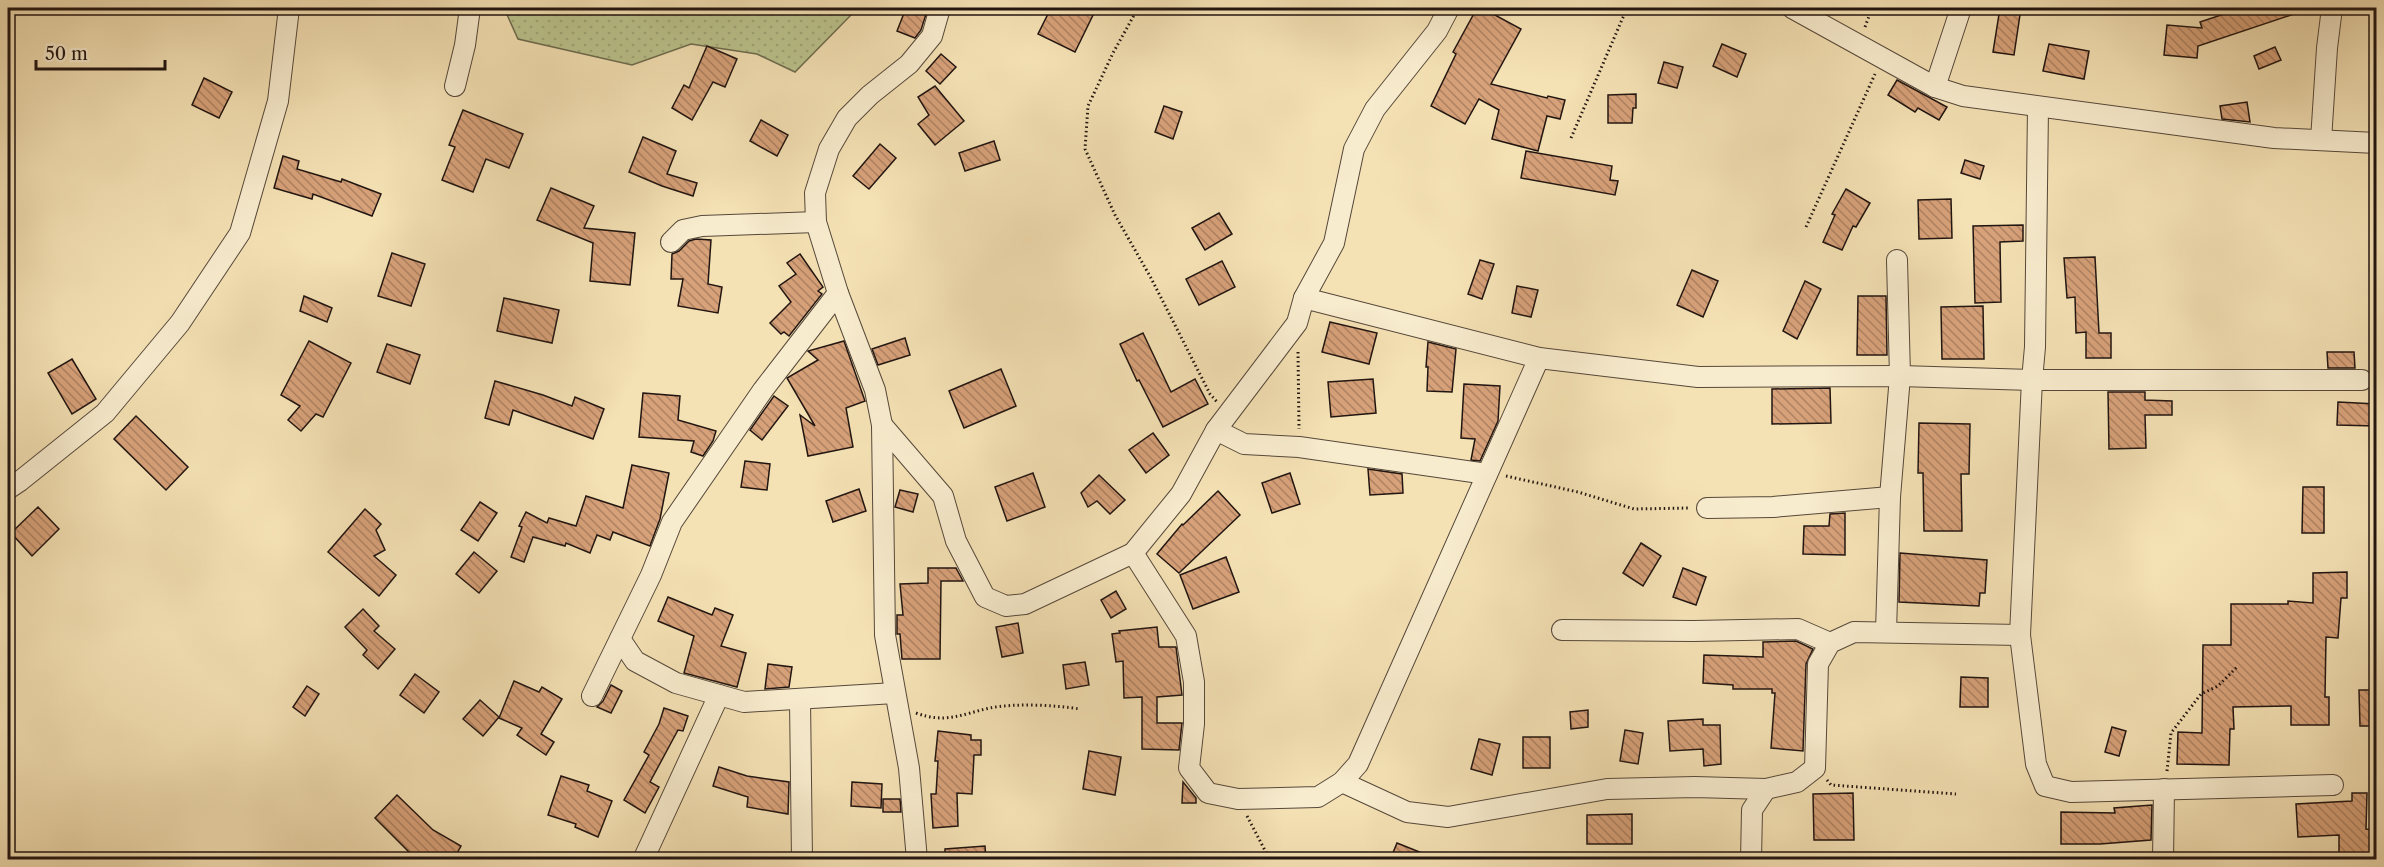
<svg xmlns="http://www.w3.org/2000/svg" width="2384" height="867" font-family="'Libre Caslon Text',serif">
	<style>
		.green { fill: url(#green-dots); stroke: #6e6c4f; stroke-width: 1.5 }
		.building { fill: url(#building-back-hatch); stroke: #211511; stroke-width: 1.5 }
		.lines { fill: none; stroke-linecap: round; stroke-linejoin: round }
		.street-casing { stroke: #56483a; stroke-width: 22 }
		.path { stroke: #211511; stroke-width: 3; stroke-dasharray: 1.5 3; stroke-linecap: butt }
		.street { stroke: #f8ecce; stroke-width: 20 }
	</style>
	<defs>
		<pattern id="green-dots" width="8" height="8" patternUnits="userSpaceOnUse" patternTransform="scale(1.5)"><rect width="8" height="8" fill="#bbc38d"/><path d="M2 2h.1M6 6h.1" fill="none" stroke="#a0a779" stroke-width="1.8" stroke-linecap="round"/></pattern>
		<pattern id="building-back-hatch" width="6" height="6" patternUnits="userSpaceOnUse" patternTransform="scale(1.5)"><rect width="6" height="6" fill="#d7a179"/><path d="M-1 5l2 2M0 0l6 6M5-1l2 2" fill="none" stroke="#ae8262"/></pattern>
	</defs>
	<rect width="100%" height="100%" fill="#f4e1b4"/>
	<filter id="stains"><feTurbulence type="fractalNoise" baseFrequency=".00333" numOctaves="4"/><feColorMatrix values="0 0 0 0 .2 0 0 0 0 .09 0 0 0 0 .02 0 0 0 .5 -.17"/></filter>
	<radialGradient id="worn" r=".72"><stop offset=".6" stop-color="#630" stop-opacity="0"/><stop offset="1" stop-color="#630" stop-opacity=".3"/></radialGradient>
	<polygon class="green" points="504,8 852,8 852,14 795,72 757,54 691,44 632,65 518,39"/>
	<g class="building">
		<polygon points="906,8 928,8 921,30 915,38 897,31"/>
		<polygon points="1051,8 1083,8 1094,13 1075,52 1038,34"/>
		<polygon points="1477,8 1482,8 1521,29 1491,84 1547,98 1548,96 1565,100 1560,119 1547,116 1538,151 1492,139 1499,110 1479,99 1465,124 1431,106 1456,54 1453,52"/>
		<polygon points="2000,8 2021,8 2014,55 1993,52"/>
		<polygon points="2242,8 2305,8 2306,10 2198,46 2197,58 2164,55 2167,25 2202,28 2200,22"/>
		<polygon points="1722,44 1746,54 1737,77 1713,66"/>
		<polygon points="2049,44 2089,51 2084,79 2043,71"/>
		<polygon points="707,46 737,59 725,87 713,82 692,120 672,108 684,85 689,88"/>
		<polygon points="2275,47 2281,60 2259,69 2254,56"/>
		<polygon points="941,54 956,67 940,84 926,71"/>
		<polygon points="1664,62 1683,67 1677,88 1658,83"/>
		<polygon points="204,78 232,92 219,118 192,105"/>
		<polygon points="1897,80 1947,107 1939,120 1918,108 1915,112 1888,95"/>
		<polygon points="935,86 964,121 935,145 918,124 929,115 918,97"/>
		<polygon points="1636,94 1636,108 1633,108 1632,123 1608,123 1608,95"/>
		<polygon points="2247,102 2250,122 2222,119 2220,106"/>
		<polygon points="1164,106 1182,112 1173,139 1155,132"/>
		<polygon points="463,110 523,134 509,168 486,159 473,192 442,180 455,147 449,145"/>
		<polygon points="761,120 788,135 777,156 750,141"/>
		<polygon points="643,137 676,151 667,174 697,183 693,196 662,186 629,172"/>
		<polygon points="994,141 1000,160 965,171 959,153"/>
		<polygon points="880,144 896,158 869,189 853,176"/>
		<polygon points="1526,151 1612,166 1610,180 1618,181 1615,195 1521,178"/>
		<polygon points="283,156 299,161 297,169 341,182 342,179 381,194 372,216 313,194 312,199 274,188"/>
		<polygon points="1965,160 1984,166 1980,179 1961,173"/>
		<polygon points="551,188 594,206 584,228 635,233 630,285 590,281 593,243 537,220"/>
		<polygon points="1846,189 1870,203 1856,227 1853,226 1842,250 1823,242 1835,215 1832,214"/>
		<polygon points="1951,199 1952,238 1919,239 1918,200"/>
		<polygon points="1219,213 1232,234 1205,250 1192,228"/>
		<polygon points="2023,225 2023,241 2000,242 2001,302 1975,303 1973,226"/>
		<polygon points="696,239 711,240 708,284 722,287 718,313 678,306 683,279 671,279 672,254 679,251 689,241"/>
		<polygon points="392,253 425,264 411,306 378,296"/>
		<polygon points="800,254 823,287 818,291 822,294 789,336 784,332 781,334 770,323 791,302 779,286 796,274 787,263"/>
		<polygon points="2095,257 2099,333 2111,333 2111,358 2086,358 2086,332 2076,333 2075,297 2067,298 2064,258"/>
		<polygon points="1480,260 1494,264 1482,299 1468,294"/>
		<polygon points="1222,261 1235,287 1199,305 1186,279"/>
		<polygon points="1692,270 1718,281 1703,317 1677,305"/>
		<polygon points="1805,281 1821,289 1797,339 1783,331"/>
		<polygon points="1517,286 1538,290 1531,317 1512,313"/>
		<polygon points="304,296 332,308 327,322 300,311"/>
		<polygon points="1858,296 1886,296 1887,355 1857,355"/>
		<polygon points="504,298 559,310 552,343 497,331"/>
		<polygon points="1983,306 1984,359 1942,359 1941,307"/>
		<polygon points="1330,322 1377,333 1369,364 1322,352"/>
		<polygon points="1143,333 1171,392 1195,379 1208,404 1163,427 1139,380 1137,381 1120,344"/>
		<polygon points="905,338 910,355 878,365 872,349"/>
		<polygon points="309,341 351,363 323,417 316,414 301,431 288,420 300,406 281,395"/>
		<polygon points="844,341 865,401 846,408 853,447 808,456 800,415 815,426 787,378 818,360 808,351"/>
		<polygon points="1428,342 1456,349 1452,392 1427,391 1428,367 1426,367"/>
		<polygon points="387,344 420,355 410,384 377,372"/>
		<polygon points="2327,352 2354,352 2355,368 2328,368"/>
		<polygon points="72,359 96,399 72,414 48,373"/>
		<polygon points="1001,369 1016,406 964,428 949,391"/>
		<polygon points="1373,379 1376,413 1331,417 1328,382"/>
		<polygon points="495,381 543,395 572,406 575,397 604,409 593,439 513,410 509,425 485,418"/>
		<polygon points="1464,384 1500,386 1498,421 1480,461 1471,460 1475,439 1461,438"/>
		<polygon points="1830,388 1831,423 1772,424 1772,389"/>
		<polygon points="2108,392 2145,392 2145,400 2172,401 2172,415 2145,415 2146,448 2109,449"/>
		<polygon points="643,393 680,396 678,420 716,431 713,441 703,456 691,452 694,441 639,437"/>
		<polygon points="774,396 788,406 762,440 750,430"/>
		<polygon points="2338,402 2376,404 2376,426 2337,425"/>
		<polygon points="136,416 188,467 166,490 114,439"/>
		<polygon points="1919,423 1970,424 1969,474 1961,474 1962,531 1924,531 1923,473 1918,473"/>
		<polygon points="1153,433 1169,455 1146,473 1129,450"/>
		<polygon points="745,461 770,464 767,490 741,487"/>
		<polygon points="632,465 669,473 660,519 650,546 613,532 610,540 597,535 590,553 566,543 565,546 533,537 524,562 511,557 522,527 519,526 526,512 547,523 549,518 576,526 586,496 623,508"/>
		<polygon points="1368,469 1402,474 1403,493 1370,495"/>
		<polygon points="1033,473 1045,507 1007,521 995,487"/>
		<polygon points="1290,473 1300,504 1272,513 1262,483"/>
		<polygon points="1099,475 1125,500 1110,514 1097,501 1088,507 1081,493"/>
		<polygon points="2303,487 2324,487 2324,533 2302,533"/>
		<polygon points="859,489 866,511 833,522 826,501"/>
		<polygon points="900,490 918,494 913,512 895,507"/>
		<polygon points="1218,491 1240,515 1179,573 1157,554 1182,524 1183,525"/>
		<polygon points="480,502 497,513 478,541 461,530"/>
		<polygon points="38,507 59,529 32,556 11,533"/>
		<polygon points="365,509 381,524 376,530 385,550 374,556 396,575 379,596 328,552"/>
		<polygon points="1845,513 1845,555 1803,554 1804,526 1829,526 1830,514"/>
		<polygon points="1641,543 1661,556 1643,586 1623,573"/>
		<polygon points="474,552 497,571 479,593 456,574"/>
		<polygon points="1900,553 1987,560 1985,593 1980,593 1979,606 1899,602"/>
		<polygon points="1226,557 1239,592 1193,609 1180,575"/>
		<polygon points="928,568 956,568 963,581 941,581 940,659 902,659 900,634 897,634 897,615 903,615 900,584 928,583"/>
		<polygon points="1683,568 1706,577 1696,605 1673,597"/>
		<polygon points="2347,572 2347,598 2341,598 2338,638 2326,637 2325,697 2329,697 2329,725 2291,725 2291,706 2233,707 2234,729 2230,729 2229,765 2177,764 2178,732 2202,733 2203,645 2231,645 2231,604 2288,604 2288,601 2313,603 2313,573"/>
		<polygon points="1116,591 1126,609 1111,618 1101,600"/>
		<polygon points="668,597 712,615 715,608 733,615 721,646 746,653 737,687 684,673 694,636 658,621"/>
		<polygon points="363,609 379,626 374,631 395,649 378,669 363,655 367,650 345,627"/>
		<polygon points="1018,623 1023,653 1002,657 996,627"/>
		<polygon points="1157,627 1159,647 1176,647 1182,695 1157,697 1157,723 1182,723 1179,750 1142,749 1142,697 1124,698 1123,661 1116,662 1112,634 1120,633 1119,631"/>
		<polygon points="1796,641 1813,649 1806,664 1803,751 1771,748 1775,693 1772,693 1772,689 1733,689 1733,685 1703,683 1704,655 1763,657 1763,642"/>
		<polygon points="1085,662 1089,685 1066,689 1063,665"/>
		<polygon points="768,664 792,667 789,687 765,689"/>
		<polygon points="415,674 439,692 424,713 400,695"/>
		<polygon points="1961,677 1988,678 1988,707 1960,707"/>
		<polygon points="514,681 539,692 542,687 562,699 541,734 554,742 546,755 517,735 522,728 499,718"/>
		<polygon points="611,685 622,691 611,713 597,707 603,701"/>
		<polygon points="307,686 319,694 305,716 293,707"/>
		<polygon points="2359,690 2376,690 2376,726 2360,726"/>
		<polygon points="480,700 499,717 483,736 463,719"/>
		<polygon points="664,708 688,716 683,731 678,730 650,782 659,787 645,813 624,800 649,755 644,752 659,724"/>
		<polygon points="1588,710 1588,727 1571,729 1570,712"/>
		<polygon points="1703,719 1703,725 1720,725 1721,764 1704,766 1703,749 1670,751 1668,721"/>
		<polygon points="2112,727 2126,731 2119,756 2105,752"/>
		<polygon points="1625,730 1643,733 1638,764 1620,761"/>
		<polygon points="938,731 971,735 971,740 981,740 981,755 974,755 972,794 957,793 958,826 933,828 931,794 936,794 938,761 935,761"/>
		<rect x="1523" y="737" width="27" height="31"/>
		<polygon points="1479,739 1500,744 1492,775 1471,769"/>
		<polygon points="1089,751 1121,757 1115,795 1083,789"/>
		<polygon points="719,767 747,776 789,782 788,814 747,807 748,797 713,786"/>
		<polygon points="561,776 589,785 587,791 612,801 598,837 575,827 576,824 548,815"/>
		<polygon points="852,782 882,784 881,808 851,806"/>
		<polygon points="1183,782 1196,798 1196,803 1182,803"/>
		<polygon points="1853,793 1854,840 1814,840 1813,794"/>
		<polygon points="2352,793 2367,793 2366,829 2376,830 2373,860 2339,860 2339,835 2298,837 2296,804 2352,801"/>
		<polygon points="397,795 433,830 461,846 453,860 417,860 375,818"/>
		<polygon points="883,799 900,799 901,812 883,812"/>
		<polygon points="2152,805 2151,840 2100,844 2061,844 2061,812 2115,813 2114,808"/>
		<polygon points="1632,814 1632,844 1587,844 1587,815"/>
		<polygon points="1397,843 1437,859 1437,860 1390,860"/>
		<polygon points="985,846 986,860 945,860 945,849"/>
	</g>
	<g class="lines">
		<defs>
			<g id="street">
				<polyline points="1792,8 1935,87 1963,96 2274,138 2376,143"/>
				<polyline points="455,86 465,45 470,8"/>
				<polyline points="1935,87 1961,8"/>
				<polyline points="2321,140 2327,48 2332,8"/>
				<polyline points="671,242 683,230 702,226 816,222"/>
				<polyline points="1304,298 1539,358 1698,377 1900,376 2032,380 2035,347 2038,107"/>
				<polyline points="882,425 943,496 956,541 985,597 1006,606 1025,604 1133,553 1181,494 1216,430 1297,323 1304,298 1334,243 1354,149 1375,109 1437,31 1449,8"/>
				<polyline points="1216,430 1244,444 1299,447 1487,474"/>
				<polyline points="8,489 20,481 105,413 180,323 240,233 278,101 289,8"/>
				<polyline points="1707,508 1773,507 1890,497"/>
				<polyline points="1133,553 1186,636 1194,682 1194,724 1189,768 1208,793 1238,799 1318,797 1342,782 1358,764 1539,358"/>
				<polyline points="1562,630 1694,631 1798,629 1830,643"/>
				<polyline points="1886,632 1890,497 1900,376 1897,260"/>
				<polyline points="620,639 635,661 676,683 744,702 895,693"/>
				<polyline points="592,696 651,575 672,522 763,390 838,293"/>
				<polyline points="800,700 802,860"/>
				<polyline points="1342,782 1407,812 1448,817 1607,789 1695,787 1766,789"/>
				<polyline points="2333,785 2071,792 2045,786 2036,764 2020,635 2032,380 2362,380"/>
				<polyline points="643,860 719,695"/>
				<polyline points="917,860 909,768 885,635 882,425 875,390 838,293 816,222 815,193 829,149 847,118 870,95 909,64 932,36 940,8"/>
				<polyline points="1751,860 1752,810 1766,789 1797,782 1815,768 1818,664 1830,643 1854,632 2020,635"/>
				<polyline points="2163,860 2164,789"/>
			</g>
		</defs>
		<use href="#street" class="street-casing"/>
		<g class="path">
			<polyline points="1138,8 1113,53 1088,106 1085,149 1115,215 1151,278 1210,394 1217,402"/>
			<polyline points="1865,27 1872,8"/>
			<polyline points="1571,138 1627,8"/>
			<polyline points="1806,227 1875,74"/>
			<polyline points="1298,352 1299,429"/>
			<polyline points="1506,476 1578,492 1634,509 1690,508"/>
			<path d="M916 713C946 724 962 714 990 708 1015 703 1054 705 1080 709"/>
			<polyline points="2167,771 2171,733 2201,694 2218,686 2237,667"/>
			<polyline points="1827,780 1831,785 1956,794"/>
			<polyline points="1247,816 1270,860"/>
		</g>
		<use href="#street" class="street"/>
	</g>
	<rect width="2384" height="867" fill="none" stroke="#f4e1b4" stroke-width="30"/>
	<rect x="9" y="9" width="2366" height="849" fill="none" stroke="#211511" stroke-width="3"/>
	<rect x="15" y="15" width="2354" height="837" fill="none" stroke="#211511" stroke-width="1.5"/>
	<path d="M36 60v9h129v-9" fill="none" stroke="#211511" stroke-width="3"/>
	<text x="45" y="60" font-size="18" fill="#211511" stroke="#f8ecce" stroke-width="4.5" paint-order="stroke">50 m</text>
	<rect width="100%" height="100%" filter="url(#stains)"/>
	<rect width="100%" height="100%" fill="url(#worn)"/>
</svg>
